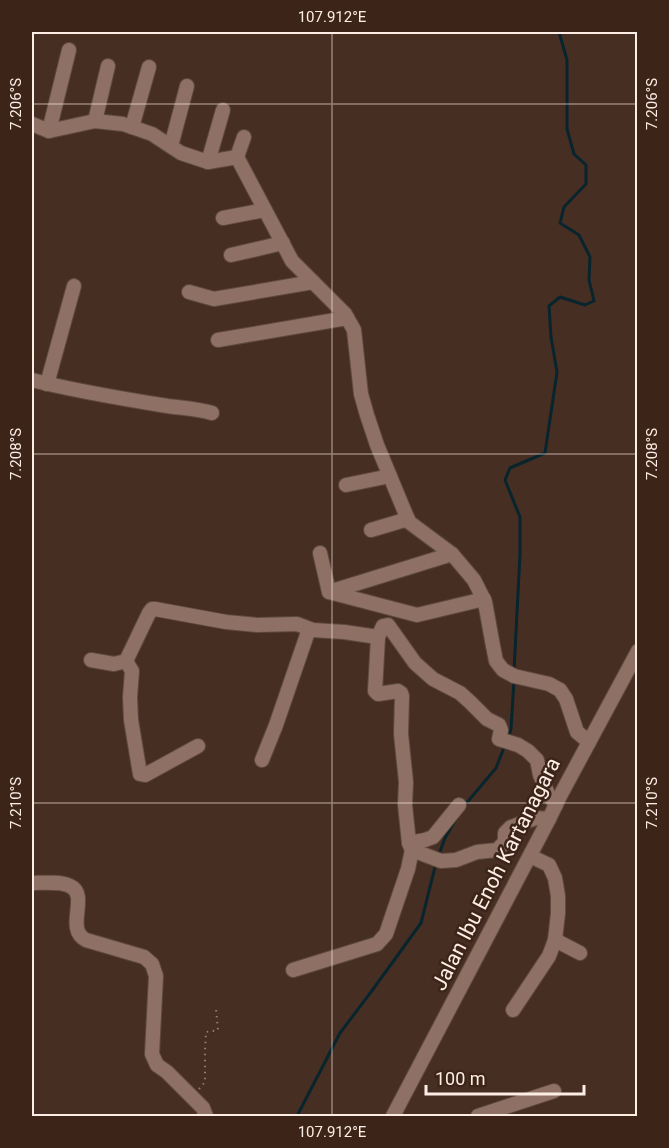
<svg xmlns="http://www.w3.org/2000/svg" width="669" height="1148" font-family="Roboto,sans-serif">
	<style>
		.lines { fill: none; stroke-linecap: round; stroke-linejoin: round }
		.stream { stroke: #08242d; stroke-width: 3 }
		.minor-casing { stroke: #5f4a3f; stroke-width: 16 }
		.path { stroke: #937e74; stroke-width: 2; stroke-dasharray: 1.5 4.5; stroke-linecap: butt }
		.minor { stroke: #8e7164; stroke-width: 14 }
		.ticks { fill: none; stroke: #fdede5; stroke-width: 1.5; stroke-opacity: 0.45 }
		.labels { text-anchor: middle; stroke-width: 5; stroke-linejoin: round; paint-order: stroke }
		.street-label { font-size: 21px; fill: #fdede5; stroke: #3c2419 }
		.neatline { fill: none; stroke: #fdede5; stroke-width: 2 }
		.ticks-label { font-size: 15px; text-anchor: middle; fill: #fdede5 }
	</style>
	<rect width="100%" height="100%" fill="#472e23"/>
	<g class="lines">
		<g class="stream">
			<polyline points="514,671 520,554 520,517 505,480 510,468 545,453 557,372 551,337 549,306 560,297 585,305 594,301 589,280 590,257 579,235 560,223 564,207 586,184 586,165 574,154 567,129 567,60 559,32"/>
			<polyline points="509,736 511,729 514,680"/>
			<polyline points="464,806 496,768 505,745"/>
			<polyline points="438,857 445,838 457,817"/>
			<polyline points="297,1116 340,1033 371,992 421,923 436,863"/>
		</g>
		<defs>
			<g id="minor">
				<polyline points="95,121 108,66"/>
				<polyline points="32,124 49,131 95,121 123,124 152,134 181,153 208,162 237,157 292,261 345,314 354,330 361,394 367,415 377,445 409,522 452,554 474,580 485,602 493,646 496,661 503,670 514,676 549,684 560,690 566,699 577,732 589,742"/>
				<polyline points="132,127 149,67"/>
				<polyline points="49,131 69,50"/>
				<polyline points="171,146 187,86"/>
				<polyline points="237,157 244,137"/>
				<polyline points="208,162 223,110"/>
				<polyline points="223,218 265,210"/>
				<polyline points="231,255 283,243"/>
				<polyline points="189,292 214,299 313,282"/>
				<polyline points="218,340 347,318"/>
				<path d="M32 380C75 391 118 398 161 405 178 408 196 408 212 413"/>
				<polyline points="47,384 74,286"/>
				<polyline points="346,485 390,476"/>
				<polyline points="371,530 408,519"/>
				<polyline points="320,553 329,592"/>
				<polyline points="452,554 329,592 417,615 484,599"/>
				<polyline points="378,637 375,691 378,694 398,691 401,693 402,696 401,734 406,782 405,805 409,843 412,850 441,861 456,860 477,852 497,850 505,842 505,833 511,827 536,818 549,819"/>
				<polyline points="91,660 114,664 126,661 149,613 152,609 155,609 226,622 257,625 297,624 313,630 344,632 378,637 383,626 388,625 415,663 433,679 460,693 470,702 487,719 499,725 501,730 499,739 518,745 528,751 537,760 540,775 548,794 556,805"/>
				<polyline points="126,661 132,671 130,697 131,720 140,774 145,775 198,746"/>
				<polyline points="262,760 276,725 309,629"/>
				<polyline points="409,843 425,840 433,837 459,805"/>
				<path d="M32 883C41 883 61 881 70 886 90 895 64 929 86 940L144 957 152 964 156 976 152 1054 157 1065 167 1072 203 1108 206 1116"/>
				<polyline points="555,940 580,953"/>
				<polyline points="293,970 377,944 386,934 408,869 412,850"/>
				<polyline points="513,1010 549,956 555,940 558,913 558,896 555,878 549,865 530,856"/>
				<polyline points="393,1116 549,819 560,796 638,651"/>
				<polyline points="478,1116 554,1091"/>
			</g>
		</defs>
		<use href="#minor" class="minor-casing"/>
		<polyline class="path" points="199,1089 205,1082 205,1051 206,1032 218,1030 216,1009"/>
		<use href="#minor" class="minor"/>
	</g>
	<path class="ticks" d="M332 32V1116M32 104H638M32 454H638M32 803H638"/>
	<g class="labels">
		<g class="street-label">
			<text transform="translate(496 874) rotate(-63)" y="7">Jalan Ibu Enoh Kartanagara</text>
		</g>
	</g>
	<rect width="669" height="1148" fill="none" stroke="#3c2419" stroke-width="66"/>
	<path d="M426 1085v9h158v-9" fill="none" stroke="#fdede5" stroke-width="3"/>
	<text x="435" y="1085" font-size="18" fill="#fdede5" stroke="#3c2419" stroke-width="4.5" paint-order="stroke">100 m</text>
	<rect x="33" y="33" width="603" height="1082" class="neatline"/>
	<g class="ticks-label">
		<text x="332" y="22">107.912°E</text>
		<text transform="translate(16 104) rotate(-90)" y="5">7.206°S</text>
		<text transform="translate(652 104) rotate(-90)" y="5">7.206°S</text>
		<text transform="translate(16 454) rotate(-90)" y="5">7.208°S</text>
		<text transform="translate(652 454) rotate(-90)" y="5">7.208°S</text>
		<text transform="translate(16 803) rotate(-90)" y="5">7.210°S</text>
		<text transform="translate(652 803) rotate(-90)" y="5">7.210°S</text>
		<text x="332" y="1137">107.912°E</text>
	</g>
</svg>
